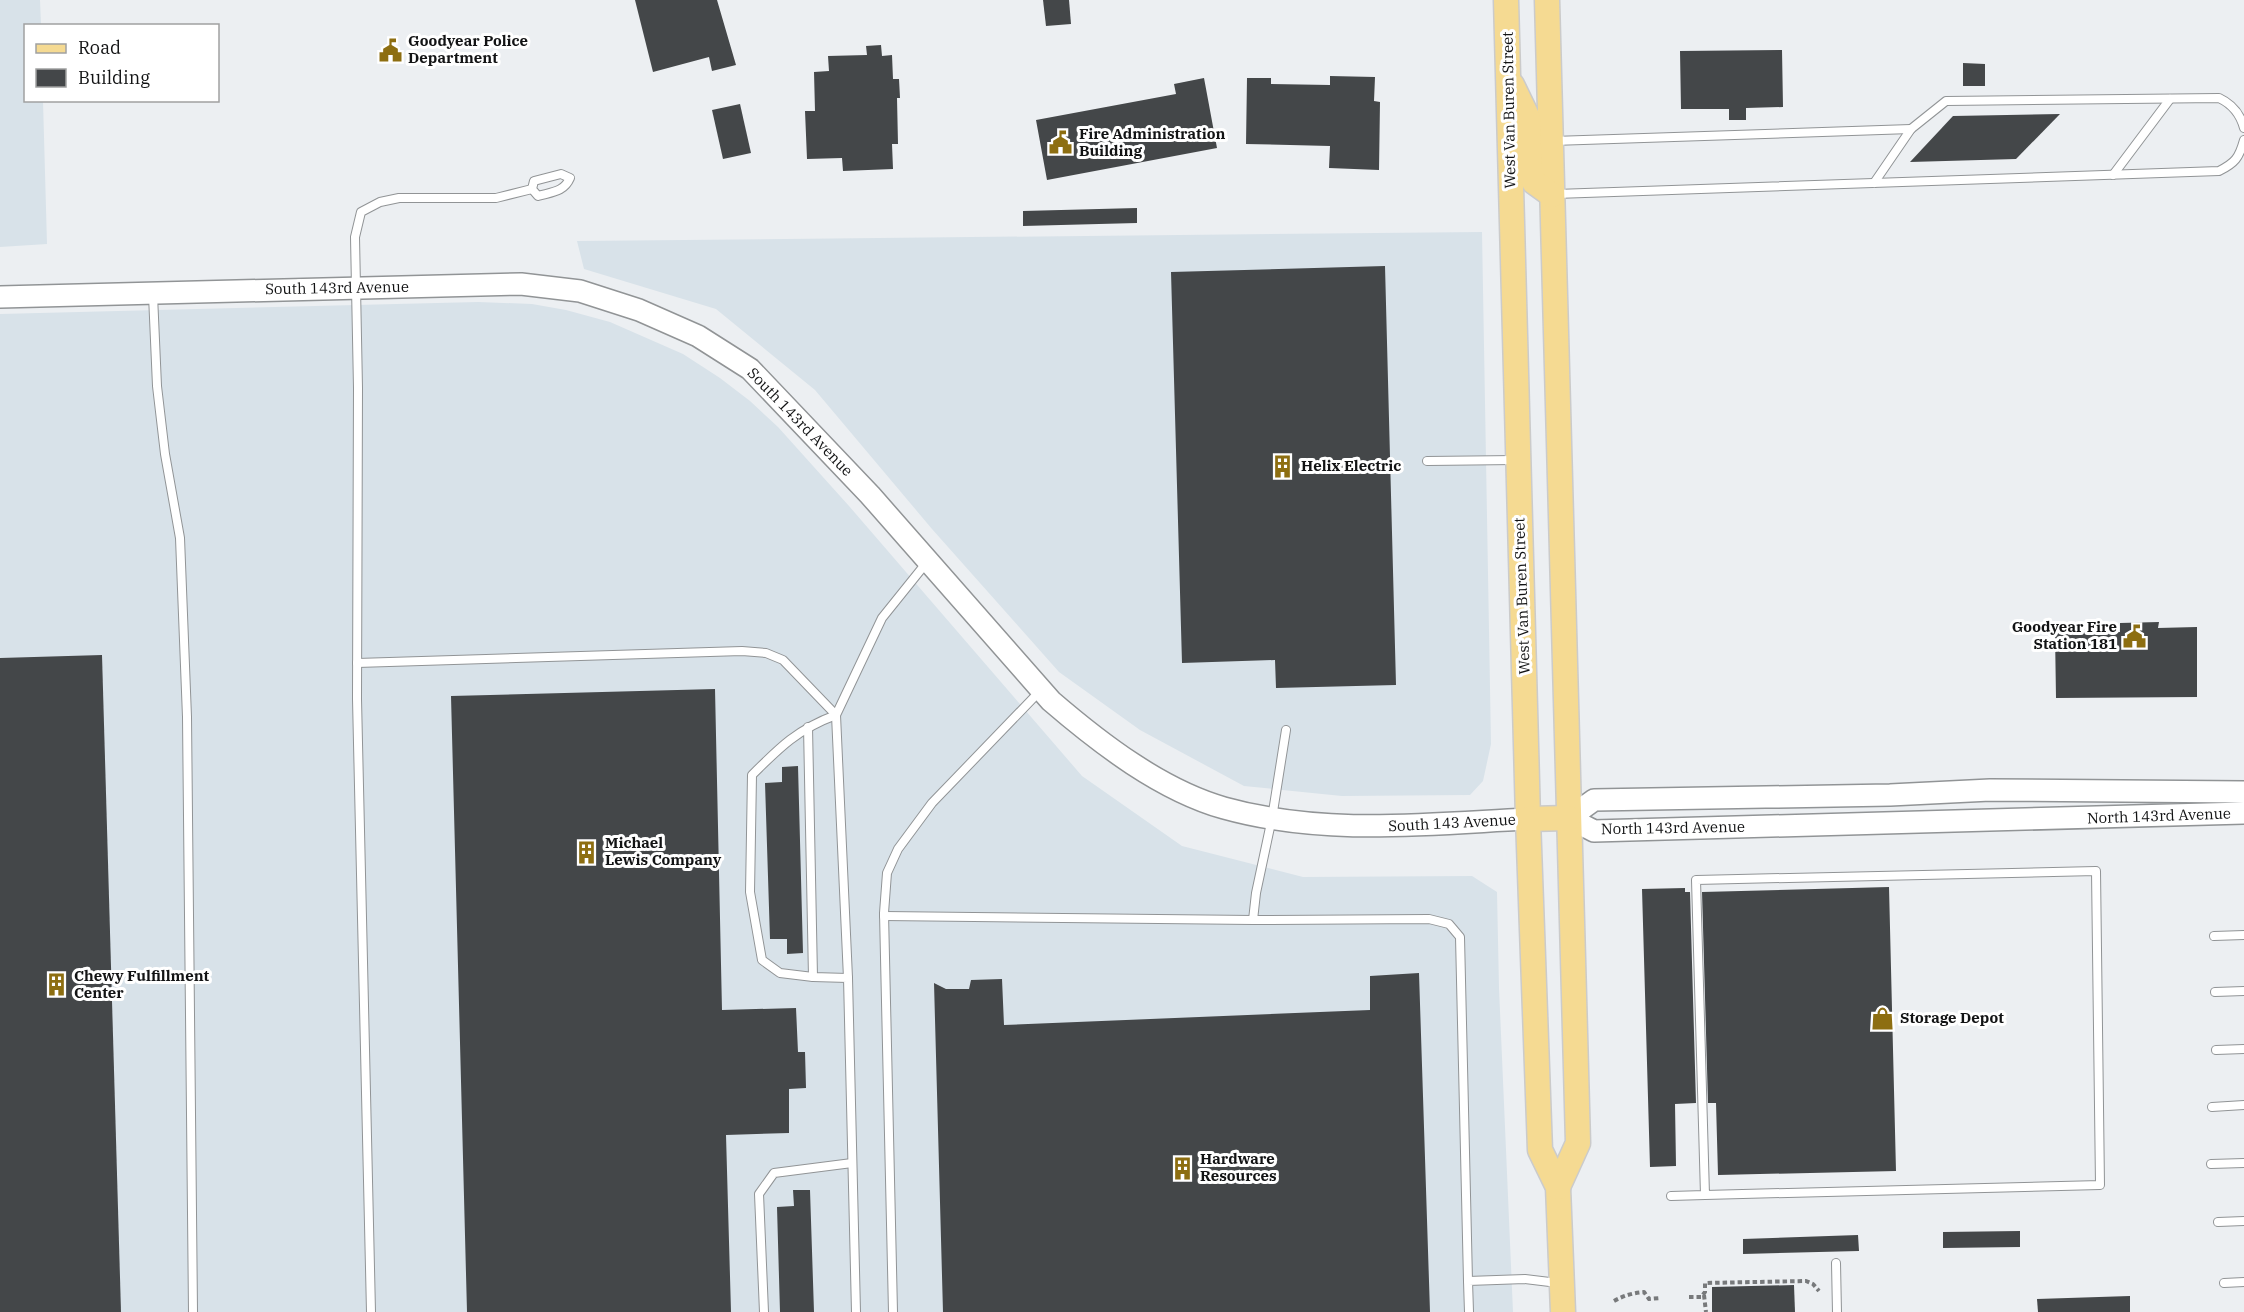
<svg xmlns="http://www.w3.org/2000/svg" width="2244" height="1312" font-family="'IBM Plex Serif',serif">
	<style>
		.built { fill: #d8e2e9 }
		.building { fill: #444749 }
		.lines { fill: none; stroke-linecap: round; stroke-linejoin: round }
		.lane-casing { stroke: #919496; stroke-width: 10 }
		.secondary-casing { stroke: #919496; stroke-width: 24 }
		.primary-casing { stroke: #cbcbcb; stroke-width: 27 }
		.path { stroke: #77797b; stroke-width: 4; stroke-dasharray: 4.5 3; stroke-linecap: butt }
		.lane { stroke: #fff; stroke-width: 8 }
		.secondary { stroke: #fff; stroke-width: 21 }
		.primary { stroke: #f5da92; stroke-width: 24 }
		.labels { text-anchor: middle; stroke-width: 6; stroke-linejoin: round; paint-order: stroke }
		.poi-label { font-size: 15px; font-weight: bold; fill: #121314; stroke: #fff; text-anchor: start }
		.street-label { font-size: 15px; fill: #121314; stroke: #fff }
	</style>
	<rect width="100%" height="100%" fill="#eceff2"/>
	<g class="built">
		<polygon points="0,0 40,0 41,25 26,26 26,100 43,101 47,244 0,247"/>
		<polygon points="1482,232 1491,744 1483,781 1470,795 1342,796 1244,786 1140,730 1059,672 932,529 815,390 716,309 584,269 577,241"/>
		<polygon points="478,302 532,304 566,310 610,322 683,354 720,378 750,401 778,427 849,506 1082,776 1182,846 1303,877 1472,876 1497,892 1499,988 1513,1312 0,1312 0,314"/>
	</g>
	<g class="building">
		<polygon points="635,0 717,0 736,65 712,71 709,57 653,72"/>
		<polygon points="1043,0 1069,0 1071,24 1046,26"/>
		<polygon points="881,45 882,56 892,55 893,79 899,79 900,98 897,98 898,144 892,144 893,169 843,171 842,158 807,159 805,111 815,111 814,72 829,71 828,56 867,55 866,46"/>
		<polygon points="1782,50 1783,107 1746,108 1746,120 1729,120 1729,109 1681,109 1680,51"/>
		<polygon points="1963,63 1985,64 1985,86 1963,86"/>
		<polygon points="1330,76 1375,77 1374,101 1380,102 1379,170 1329,168 1330,146 1246,144 1247,78 1271,78 1271,84 1330,85"/>
		<polygon points="1204,78 1217,148 1047,180 1036,120 1176,94 1174,84"/>
		<polygon points="740,104 751,153 723,159 712,110"/>
		<polygon points="2060,114 2016,159 1910,162 1953,116"/>
		<polygon points="1137,208 1137,223 1023,226 1023,211"/>
		<polygon points="1385,266 1396,685 1276,688 1275,660 1182,663 1171,272"/>
		<polygon points="2159,622 2158,628 2197,627 2197,697 2056,698 2055,633 2120,632 2120,623"/>
		<polygon points="102,655 121,1312 0,1312 0,658"/>
		<polygon points="715,689 722,1010 796,1008 798,1052 805,1052 806,1088 789,1089 789,1133 726,1135 731,1312 467,1312 451,696"/>
		<polygon points="798,766 803,953 787,954 787,939 770,939 765,783 782,782 782,767"/>
		<polygon points="1889,887 1896,1171 1718,1175 1716,1103 1708,1103 1702,892"/>
		<polygon points="1685,888 1685,892 1690,892 1696,1103 1675,1104 1676,1166 1650,1167 1642,889"/>
		<polygon points="1419,973 1430,1312 943,1312 934,983 946,989 969,989 971,980 1002,979 1004,1025 1370,1010 1370,976"/>
		<polygon points="793,1190 810,1190 814,1312 780,1312 777,1207 794,1206"/>
		<polygon points="2020,1231 2020,1247 1943,1248 1943,1232"/>
		<polygon points="1858,1235 1859,1251 1743,1254 1743,1239"/>
		<polygon points="1794,1285 1795,1312 1712,1312 1712,1287"/>
		<polygon points="2130,1296 2130,1312 2038,1312 2037,1299"/>
	</g>
	<g class="lines">
		<defs>
			<g id="lane">
				<polyline points="1553,141 1911,129"/>
				<path d="M561 174 570 178C564 192 552 192 538 196L532 189 534 181Z"/>
				<polyline points="2113,175 2170,99"/>
				<path d="M1874 183 1911 129 1946 101 2219 98C2232 104 2240 113 2244 128"/>
				<path d="M1556 194 2219 171C2235 163 2239 158 2244 140"/>
				<polyline points="153,295 157,386 165,454 180,538 187,717 193,1312"/>
				<polyline points="1427,461 1516,460"/>
				<polyline points="357,663 742,651 766,653 783,660 836,715 848,978"/>
				<polyline points="808,727 813,977"/>
				<polyline points="884,916 1253,920 1429,919 1449,924 1460,937 1468,1281"/>
				<polyline points="1253,920 1256,893 1272,818 1286,730"/>
				<polyline points="2214,936 2244,935"/>
				<polyline points="2215,992 2244,991"/>
				<polyline points="2216,1050 2244,1049"/>
				<polyline points="2212,1107 2244,1105"/>
				<polyline points="2211,1164 2244,1163"/>
				<polyline points="1671,1196 1705,1195 2100,1185 2096,871 1696,880 1705,1195"/>
				<polyline points="2218,1222 2244,1221"/>
				<polyline points="1836,1263 1837,1312"/>
				<polyline points="2224,1283 2244,1282"/>
				<polyline points="371,1312 357,699 358,388 355,237 361,212 380,202 399,198 496,198 532,189"/>
				<polyline points="764,1312 759,1194 774,1173 852,1163"/>
				<path d="M856 1312 848 978 813 977 780 973 762 960 750 892 752 775C780 747 798 729 836 715L882 618 927 562"/>
				<polyline points="893,1312 884,913 887,873 898,849 932,803 1040,691"/>
				<polyline points="1469,1312 1468,1281 1525,1279 1558,1283"/>
			</g>
			<g id="secondary">
				<path d="M0 297 521 284 580 291 639 310 698 336 750 369 870 495 1051 701C1101 744 1161 790 1224 808 1324 836 1427 824 1528 819"/>
				<polyline points="2244,792 1990,790 1890,795 1594,800 1569,818 1594,831 2244,813"/>
			</g>
			<g id="primary">
				<polyline points="1506,0 1528,819 1540,1150 1558,1187 1563,1312"/>
				<polyline points="1547,0 1578,1143 1558,1187"/>
				<polyline points="1512,85 1528,118 1530,174 1534,182 1552,195"/>
				<polyline points="1528,819 1569,818"/>
			</g>
		</defs>
		<use href="#lane" class="lane-casing"/>
		<use href="#secondary" class="secondary-casing"/>
		<use href="#primary" class="primary-casing"/>
		<g class="path">
			<polyline points="1704,1295 1706,1312"/>
			<polyline points="1689,1297 1701,1297 1705,1292 1705,1283 1806,1281 1813,1284 1819,1291"/>
			<path d="M1614 1301C1623 1296 1632 1293 1644 1292L1649 1299 1660 1298"/>
		</g>
		<use href="#lane" class="lane"/>
		<use href="#secondary" class="secondary"/>
		<use href="#primary" class="primary"/>
	</g>
	<defs>
		<symbol id="civic-bare" viewBox="-9 -9 18 18"><path d="M-.6-6.5H3V-4.5H.6V-3L4-1V1h2V6H-6V1h2V-1L-.6-3ZM-1.2 2.5V6h2.4V2.5Z" fill="#8d6e11" stroke="#fff" stroke-width="2.5" paint-order="stroke"/></symbol>
		<symbol id="building-bare" viewBox="-9 -9 18 18"><path d="M-4-6H4V6H1V3H-1V6H-4ZM-2.5-4.3h1.7v1.8h-1.7ZM.8-4.3h1.7v1.8H.8ZM-2.5-1h1.7V.8h-1.7ZM.8-1h1.7V.8H.8Z" fill="#8d6e11" stroke="#fff" stroke-width="2.5" paint-order="stroke"/></symbol>
		<symbol id="shop-bare" viewBox="-9 -9 18 18"><path d="M-5-2.5h2.3a2.7 3.5 0 0 1 5.4 0H5L5.5 6h-11ZM-1.5-2.5h3a1.5 2.3 0 0 0-3 0Z" fill="#8d6e11" stroke="#fff" stroke-width="2.5" paint-order="stroke"/></symbol>
	</defs>
	<g fill-rule="evenodd">
		<use href="#civic-bare" x="374" y="34" width="33" height="33"/>
		<use href="#civic-bare" x="1044" y="126" width="33" height="33"/>
		<use href="#building-bare" x="1266" y="450" width="33" height="33"/>
		<use href="#civic-bare" x="2118" y="620" width="33" height="33"/>
		<use href="#building-bare" x="570" y="836" width="33" height="33"/>
		<use href="#building-bare" x="40" y="968" width="33" height="33"/>
		<use href="#shop-bare" x="1866" y="1002" width="33" height="33"/>
		<use href="#building-bare" x="1166" y="1152" width="33" height="33"/>
	</g>
	<g class="labels">
		<g class="poi-label">
			<text x="408" y="46">Goodyear Police<tspan x="408" dy="17">Department</tspan></text>
			<text x="1079" y="139">Fire Administration<tspan x="1079" dy="17">Building</tspan></text>
			<text x="1301" y="471">Helix Electric</text>
			<text x="2117" y="632" text-anchor="end">Goodyear Fire<tspan x="2117" dy="17">Station 181</tspan></text>
			<text x="605" y="848">Michael<tspan x="605" dy="17">Lewis Company</tspan></text>
			<text x="74" y="981">Chewy Fulfillment<tspan x="74" dy="17">Center</tspan></text>
			<text x="1900" y="1023">Storage Depot</text>
			<text x="1200" y="1164">Hardware<tspan x="1200" dy="17">Resources</tspan></text>
		</g>
		<g class="street-label">
			<text transform="translate(1509 110) rotate(-91)" y="5">West Van Buren Street</text>
			<text transform="translate(337 288) rotate(-1)" y="5">South 143rd Avenue</text>
			<text transform="translate(800 422) rotate(46)" y="5">South 143rd Avenue</text>
			<text transform="translate(1522 596) rotate(-92)" y="5">West Van Buren Street</text>
			<text transform="translate(2159 816) rotate(-2)" y="5">North 143rd Avenue</text>
			<text transform="translate(1452 823) rotate(-3)" y="5">South 143 Avenue</text>
			<text transform="translate(1673 828) rotate(-1)" y="5">North 143rd Avenue</text>
		</g>
	</g>
	<rect x="24" y="24" width="195" height="78" fill="#ffffff" stroke="#a0a1a1" stroke-width="1.5"/>
	<rect x="36" y="44" width="30" height="9" fill="#f5da92" stroke="#a0a1a1" stroke-width="1.5"/>
	<text x="78" y="54" font-size="18" fill="#121314">Road</text>
	<rect x="36" y="69" width="30" height="18" fill="#444749" stroke="#a0a1a1" stroke-width="1.5"/>
	<text x="78" y="84" font-size="18" fill="#121314">Building</text>
</svg>
